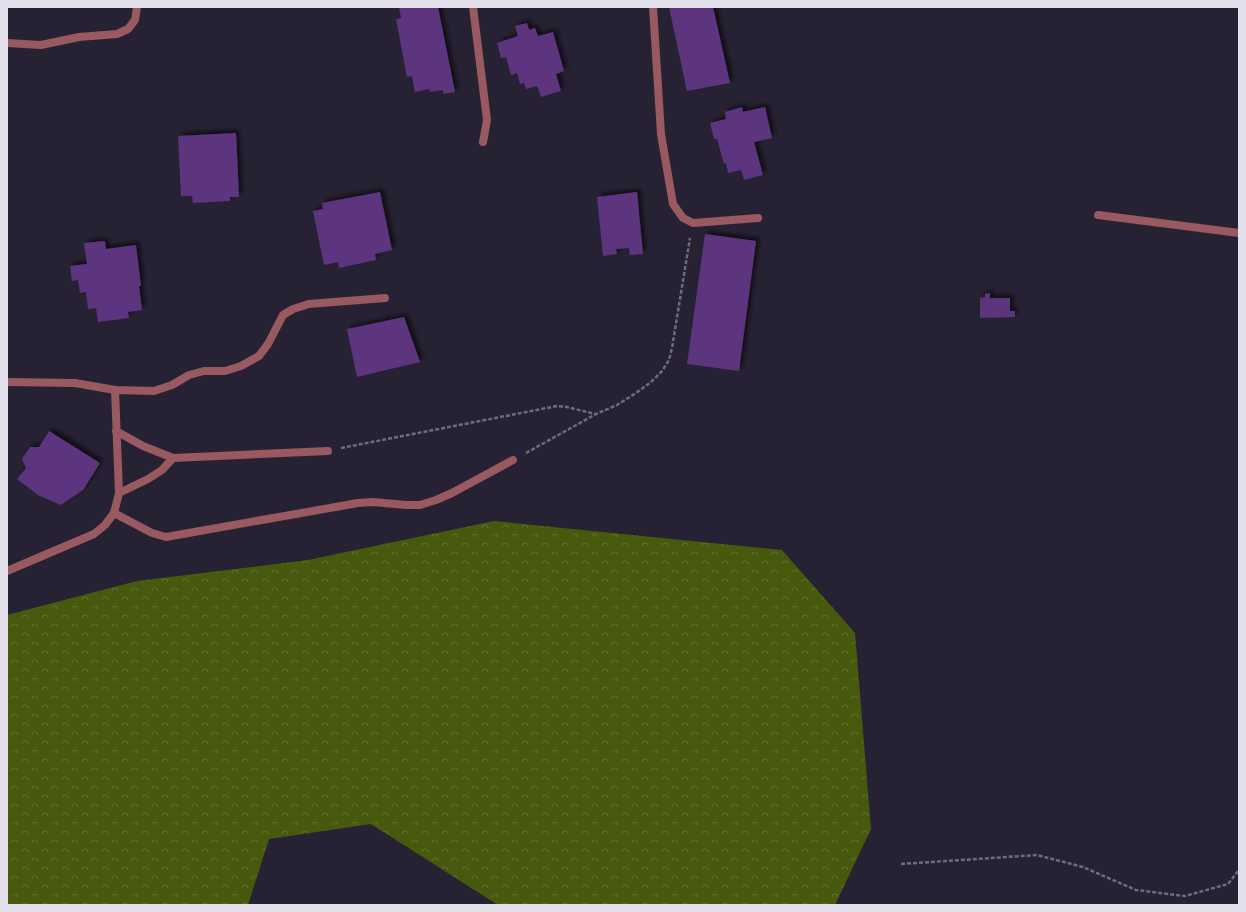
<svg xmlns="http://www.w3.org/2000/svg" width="1246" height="912" font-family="Helvetica,sans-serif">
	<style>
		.forest { fill: url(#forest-crowns) }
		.building { fill: #5b347e; filter: url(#shadow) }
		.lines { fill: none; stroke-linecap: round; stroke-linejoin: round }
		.path { stroke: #706b7a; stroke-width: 2.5; stroke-dasharray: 4 2; stroke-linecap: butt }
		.minor { stroke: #985960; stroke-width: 8 }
	</style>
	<defs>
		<pattern id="forest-crowns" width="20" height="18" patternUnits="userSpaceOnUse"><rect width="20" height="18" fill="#46590d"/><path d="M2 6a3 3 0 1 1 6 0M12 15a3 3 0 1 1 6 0" fill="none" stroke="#617130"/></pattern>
		<filter id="shadow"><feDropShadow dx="3.5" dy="-3.5" stdDeviation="2" flood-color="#0009"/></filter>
	</defs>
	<rect width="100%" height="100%" fill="#272233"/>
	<polygon class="forest" points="494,521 782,550 855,633 871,829 835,905 498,905 371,824 269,839 248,905 7,905 7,615 137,581 308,560"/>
	<g class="building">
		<polygon points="399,7 438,7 455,92 443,94 443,90 430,92 429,89 415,92 412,76 407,77 396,19 401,18"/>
		<polygon points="669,7 713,7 730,83 687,91"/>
		<polygon points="527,23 529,30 535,28 538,36 553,32 564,71 556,74 561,91 541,97 537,86 526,89 524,83 520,84 517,73 511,75 506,57 501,58 497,43 518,36 515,26"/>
		<polygon points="742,107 743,112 765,107 772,138 754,142 763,175 744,180 741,170 728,173 726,163 724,164 717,139 714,139 710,123 726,119 725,112"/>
		<polygon points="236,133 239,197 230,197 230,201 193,203 192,196 181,196 178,136"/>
		<polygon points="380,192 392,250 375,254 376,260 339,268 338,262 324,265 313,211 323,209 322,203"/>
		<polygon points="637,192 643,254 630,255 629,248 616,249 617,254 603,256 597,197"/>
		<polygon points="705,234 756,241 739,371 687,364"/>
		<polygon points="105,241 106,249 136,245 141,286 139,286 142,310 128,312 129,318 98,322 96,308 88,309 86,292 80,293 78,280 72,281 70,266 87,264 84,243"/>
		<polygon points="990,293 990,298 1010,298 1010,311 1015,311 1015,317 980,318 980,298 985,297 985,294"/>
		<polygon points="404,317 420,362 357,377 347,329"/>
		<polygon points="49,431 100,463 83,490 61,505 38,495 17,479 26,468 22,459 30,447 39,447"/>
	</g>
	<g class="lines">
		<g class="path">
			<polyline points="341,448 557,406 567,407 595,414"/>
			<polyline points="526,453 596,414 617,405 636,393 651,382 662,371 669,360 672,348 690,238"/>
			<polyline points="901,864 1037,855 1083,867 1136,890 1185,896 1228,884 1239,870"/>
		</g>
		<g class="minor">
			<polyline points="473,7 487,120 483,142"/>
			<polyline points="653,7 661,134 673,204 683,218 693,223 758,218"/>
			<polyline points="7,43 41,45 79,37 117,34 128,29 135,20 137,7"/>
			<polyline points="1098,215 1239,233"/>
			<polyline points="7,382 75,383 115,390 154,391 172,385 189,375 204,371 225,371 241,366 259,356 268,344 283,315 293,309 309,304 385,298"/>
			<polyline points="116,431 143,446 173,458 328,451"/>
			<polyline points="119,493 148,479 162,470 173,458"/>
			<polyline points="114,513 152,533 166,537 358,503 373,502 406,505 420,505 436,500 452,493 513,460"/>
			<polyline points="7,571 94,534 105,525 114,513 119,493 115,390"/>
		</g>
	</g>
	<rect width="1246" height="912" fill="none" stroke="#e3e0eb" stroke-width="16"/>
</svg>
